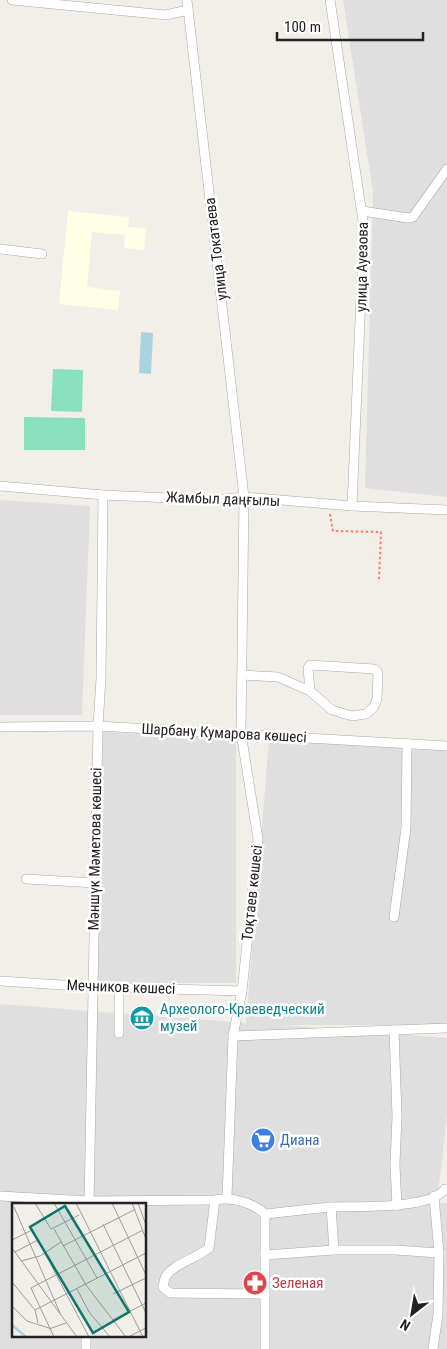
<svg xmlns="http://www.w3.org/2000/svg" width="447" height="1349" font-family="'Roboto Condensed',sans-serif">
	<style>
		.residential { fill: #e0dfdf; fill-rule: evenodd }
		.education { fill: #ffffe5 }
		.pitch { fill: #88e0be }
		.water { fill: #aad3df }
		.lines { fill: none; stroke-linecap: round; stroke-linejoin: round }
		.minor-casing { stroke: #a9a9a9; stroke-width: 10 }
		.path { stroke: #fa8072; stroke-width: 2; stroke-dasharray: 2.5 2.5; stroke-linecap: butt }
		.minor { stroke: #fff; stroke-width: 9 }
		.labels { text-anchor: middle; stroke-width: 5; stroke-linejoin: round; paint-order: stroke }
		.street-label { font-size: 15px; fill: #222; stroke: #fff }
		.culture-label { font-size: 15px; fill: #0d838f; stroke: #fff; text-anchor: start }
		.shop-label { font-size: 15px; fill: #366cbe; stroke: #fff; text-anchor: start }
		.health-label { font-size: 15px; fill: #be3a42; stroke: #fff; text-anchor: start }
		.inset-river { fill: none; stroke: #aad3df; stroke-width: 2.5 }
		.inset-road { fill: none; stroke: #9f9d99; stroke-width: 1 }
		.view { fill: #0f766e; fill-opacity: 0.15; stroke: #0f766e; stroke-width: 2.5 }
		.inset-edge { fill: none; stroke: #222; stroke-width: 2.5 }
	</style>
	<rect width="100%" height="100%" fill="#f2efe9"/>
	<g class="residential">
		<polygon points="343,0 447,0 447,497 365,488 373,192"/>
		<polygon points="0,500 90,506 82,715 0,715"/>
		<polygon points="103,732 236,736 236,983 96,983"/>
		<path d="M269 739 447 749V1025H281L447 1038V1116L437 1203H447V1349H0V1004L246 1023ZM14 1204H145V1335H14Z"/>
	</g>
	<polygon class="education" points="68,211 129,217 128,227 146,228 144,250 124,248 125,235 92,232 87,287 120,291 118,310 59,304"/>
	<g class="pitch">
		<polygon points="53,369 83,370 82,412 51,411"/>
		<polygon points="24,417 85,418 85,450 24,450"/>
	</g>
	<polygon class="water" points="141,332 153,333 151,374 139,373"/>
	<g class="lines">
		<defs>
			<g id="minor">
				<polyline points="12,0 166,15 188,10"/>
				<polyline points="187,0 244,497 241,733 258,839 242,991 233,1036 227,1198"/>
				<polyline points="330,0 364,228 352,506"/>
				<polyline points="362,211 408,218 413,217 447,169"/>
				<polyline points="0,249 42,254"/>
				<polyline points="0,486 103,495 215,500 244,497 352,506 447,510"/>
				<polyline points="242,675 278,677 310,691 332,710 352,716 366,714 374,707 377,699 378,673 374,669 310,665 308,668 310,691"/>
				<polyline points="0,727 98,726 447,746"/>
				<polyline points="26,879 95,883"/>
				<polyline points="394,917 406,828 407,743"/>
				<polyline points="0,981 93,987 242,991"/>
				<polyline points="119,987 119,1033"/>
				<polyline points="394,1030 397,1116 395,1165 397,1206"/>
				<polyline points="233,1036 447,1028"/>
				<path d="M0 1196 89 1201 215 1200C232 1197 252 1202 265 1214V1349"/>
				<polyline points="434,1196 439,1253"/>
				<path d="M215 1200 209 1248C197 1258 172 1265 166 1276 164 1279 164 1284 163 1287L170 1293 265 1294"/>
				<polyline points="89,1204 98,726 101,678 103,495"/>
				<polyline points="331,1207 334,1250 395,1250 439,1253 438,1314 433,1349"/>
				<path d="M265 1214C286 1212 308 1209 330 1207 353 1206 431 1210 445 1189H447"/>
				<polyline points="265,1255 334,1250"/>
				<polyline points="86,1349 86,1335"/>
			</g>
		</defs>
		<use href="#minor" class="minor-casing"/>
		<polyline class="path" points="330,514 333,531 381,532 379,582"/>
		<use href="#minor" class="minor"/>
	</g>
	<defs>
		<symbol id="museum-disc" viewBox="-11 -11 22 22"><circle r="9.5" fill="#0f9aa8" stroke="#fff"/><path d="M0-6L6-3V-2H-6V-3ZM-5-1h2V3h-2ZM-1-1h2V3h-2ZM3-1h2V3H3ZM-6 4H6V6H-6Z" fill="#fff"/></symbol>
		<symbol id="supermarket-disc" viewBox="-11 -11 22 22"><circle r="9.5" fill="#3f7fe0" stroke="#fff"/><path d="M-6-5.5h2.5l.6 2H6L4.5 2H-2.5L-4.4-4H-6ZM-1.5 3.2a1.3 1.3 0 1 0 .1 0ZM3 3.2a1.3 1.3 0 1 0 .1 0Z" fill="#fff"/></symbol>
		<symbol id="pharmacy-disc" viewBox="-11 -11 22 22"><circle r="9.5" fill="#e0444e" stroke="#fff"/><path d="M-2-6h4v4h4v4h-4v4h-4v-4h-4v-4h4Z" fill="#fff"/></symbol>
	</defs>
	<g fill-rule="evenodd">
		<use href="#museum-disc" x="128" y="1004" width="28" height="28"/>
		<use href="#supermarket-disc" x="249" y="1126" width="28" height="28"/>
		<use href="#pharmacy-disc" x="241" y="1269" width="28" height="28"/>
	</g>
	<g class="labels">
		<g class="street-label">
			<text transform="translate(216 249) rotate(-97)" y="5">улица Токатаева</text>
			<text transform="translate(362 267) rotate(-89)" y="5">улица Ауезова</text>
			<text transform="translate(223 499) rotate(2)" y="5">Жамбыл даңғылы</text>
			<text transform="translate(224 733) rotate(3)" y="5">Шарбану Кумарова көшесі</text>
			<text transform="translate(95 849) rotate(-89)" y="5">Мәншүк Мәметова көшесі</text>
			<text transform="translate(252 893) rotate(-84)" y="5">Тоқтаев көшесі</text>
			<text transform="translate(121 987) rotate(2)" y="5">Мечников көшесі</text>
		</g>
		<g class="culture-label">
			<text x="160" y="1014">Археолого-Краеведческий<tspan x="160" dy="17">музей</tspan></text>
		</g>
		<g class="shop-label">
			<text x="280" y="1145">Диана</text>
		</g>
		<g class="health-label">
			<text x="272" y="1288">Зеленая</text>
		</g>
	</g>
	<g transform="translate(12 1203)">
		<rect width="134" height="134" fill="#f2efe9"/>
		<path class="inset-river" d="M0 122 14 134"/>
		<path class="inset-road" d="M23 0 39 26 67 12M42 0 85 75M64 0 131 134M100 0 134 72M120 0 134 36M126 0 134 22M2 4 48 110M91 21 134 110M42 26 74 82 114 134M0 37 20 27M51 43 122 7M0 45 65 134M3 49 26 37 77 134M9 58 28 53 49 39M0 79 23 107 26 120M65 86 77 109 98 134M101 91 134 75M0 103 15 118 37 125M23 107 134 50M101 117 134 100M37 126 54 120M42 134 19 85 131 27M116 134 134 125"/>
		<path class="view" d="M53 3 117 109 81 130 18 24Z"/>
		<rect width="134" height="134" class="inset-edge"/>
	</g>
	<g transform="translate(412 1314) rotate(211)" stroke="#ffffff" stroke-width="4" paint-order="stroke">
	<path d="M0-4L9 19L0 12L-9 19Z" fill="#222222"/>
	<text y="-8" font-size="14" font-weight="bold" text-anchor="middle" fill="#222222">N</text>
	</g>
	<path d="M277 32v8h146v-8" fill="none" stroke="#222222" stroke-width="2.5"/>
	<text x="284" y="32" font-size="15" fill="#222222" stroke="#ffffff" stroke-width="4" paint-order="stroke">100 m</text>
</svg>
